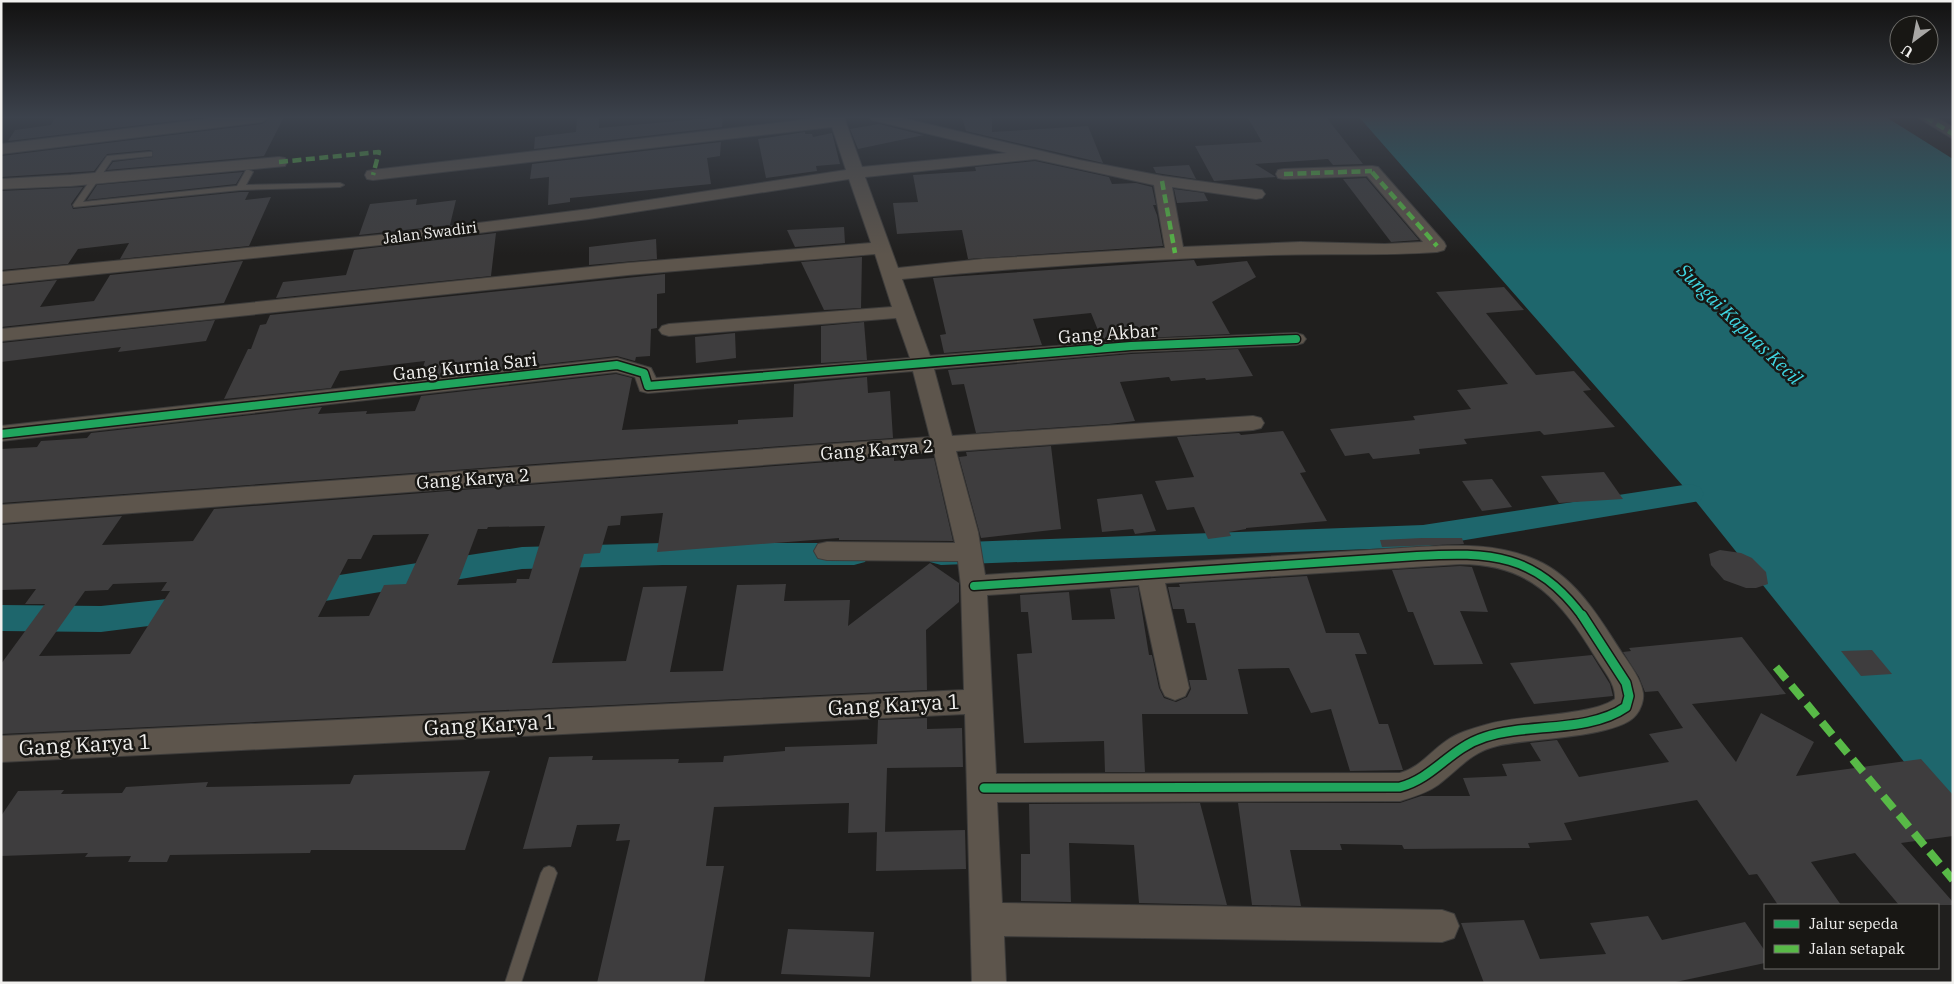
<svg xmlns="http://www.w3.org/2000/svg" width="1954" height="984" font-family="'IBM Plex Serif',serif">
	<style>
		.water { fill: #1e666c }
		.lines { fill: none; stroke-linecap: round; stroke-linejoin: round }
		.canal { fill: #1e666c; fill-rule: evenodd }
		.building { fill: #3e3d3e; fill-rule: evenodd }
		.lane-casing { stroke: #3d3c3b; stroke-width: 2 }
		.street-casing { stroke: #3d3c3b; stroke-width: 2 }
		.lane { fill: #5d554c; fill-rule: evenodd }
		.street { fill: #5d554c; fill-rule: evenodd }
		.quiet-far1 { stroke: #58b947; stroke-width: 4.5; stroke-dasharray: 9 4.5; stroke-linecap: butt }
		.quiet { stroke: #58b947; stroke-width: 8; stroke-dasharray: 16 8; stroke-linecap: butt }
		.cycleway-far1-casing { stroke: #181714; stroke-width: 11 }
		.cycleway-casing { stroke: #181714; stroke-width: 12 }
		.cycleway-far1 { stroke: #20a55d; stroke-width: 8 }
		.cycleway { stroke: #20a55d; stroke-width: 9 }
		.labels { text-anchor: middle; stroke-width: 5; stroke-linejoin: round; paint-order: stroke }
		.far-street-label { font-size: 15px; fill: #f1f0ee; stroke: #181714 }
		.street-label { font-size: 18px; fill: #f1f0ee; stroke: #181714 }
		.water-label { font-size: 19px; font-style: italic; fill: #3fd6e2; stroke: #181714 }
		.near-street-label { font-size: 21px; fill: #f1f0ee; stroke: #181714 }
	</style>
	<rect width="100%" height="100%" fill="#201f1e"/>
	<polygon class="water" points="1359,117 1886,117 1953,159 1953,823 1690,494"/>
	<g class="lines">
		<g class="canal">
			<polygon points="1690,484 1700,487 1704,494 1700,501 1423,547 941,565 930,562 926,554 930,546 941,543 1423,525"/>
			<polygon points="663,543 854,543 865,546 869,554 865,562 854,565 663,565 522,569 294,606 283,603 278,594 283,585 294,582 522,547"/>
			<polygon points="196,596 207,599 212,608 207,617 196,620 101,632 1,631 1,605 101,606"/>
		</g>
	</g>
	<g class="building">
		<polygon points="55,117 207,117 8,141 15,130 51,125"/>
		<polygon points="272,117 284,117 264,156 107,170 113,162 153,157 153,151 149,150 107,154 94,171 1,177 1,156 262,124"/>
		<polygon points="577,117 599,117 599,128 723,117 722,127 534,149 535,137 576,132"/>
		<polygon points="962,117 992,117 992,132 1088,126 1103,163 966,131"/>
		<polygon points="1270,117 1326,117 1363,164 1333,165 1328,159 1255,164 1276,177 1214,181 1195,146 1262,142 1248,118"/>
		<polygon points="879,124 923,135 924,135 858,149 850,129"/>
		<polygon points="805,132 805,134 812,134 813,137 832,133 840,164 816,166 817,171 766,178 758,139"/>
		<polygon points="721,142 720,156 707,158 711,184 570,198 570,202 548,205 549,177 530,179 532,164"/>
		<polygon points="1035,161 1109,177 1112,184 1136,183 1152,187 1156,205 1153,205 1157,215 1163,246 968,259 962,230 897,234 893,203 918,202 913,175 976,171 975,167"/>
		<polygon points="1189,165 1196,179 1156,173 1153,167"/>
		<polygon points="243,172 236,184 87,200 97,185"/>
		<polygon points="1366,178 1419,240 1391,242 1343,179"/>
		<polygon points="83,187 71,204 73,209 240,192 249,192 245,200 271,197 249,246 120,259 129,243 78,249 68,264 1,270 1,191"/>
		<polygon points="1174,189 1204,193 1208,201 1177,203"/>
		<polygon points="417,199 416,205 456,200 450,225 359,235 370,204"/>
		<polygon points="844,227 845,243 795,247 787,230"/>
		<polygon points="496,233 491,276 276,298 283,282 346,275 354,250"/>
		<polygon points="656,239 657,259 589,265 589,247"/>
		<polygon points="862,257 861,308 824,310 801,262"/>
		<polygon points="1194,260 1197,266 1247,261 1256,277 1212,302 1230,334 1102,340 1091,313 1033,319 1042,345 944,353 940,335 946,334 933,278"/>
		<polygon points="243,261 224,303 1,327 1,286 57,280 40,307 94,301 110,275"/>
		<polygon points="665,274 665,293 657,294 657,328 651,329 650,356 636,357 635,361 617,356 429,377 433,366 423,367 425,361 340,371 331,388 224,399 248,349 251,349 260,325 266,324 270,315"/>
		<polygon points="1504,287 1524,310 1486,313 1536,375 1574,371 1591,390 1583,391 1615,427 1544,435 1540,431 1464,439 1467,444 1419,449 1420,454 1373,459 1369,453 1345,456 1330,429 1415,420 1413,416 1471,409 1457,390 1508,384 1436,292"/>
		<polygon points="215,320 206,341 118,352 121,347 1,362 1,343"/>
		<polygon points="864,322 867,360 821,363 821,326"/>
		<polygon points="735,333 736,358 696,363 695,337"/>
		<polygon points="1238,349 1253,376 1206,380 1205,378 1171,381 1169,377 1120,382 1135,421 1109,424 976,433 964,384 952,385 948,370 1131,354"/>
		<polygon points="616,374 632,378 622,430 738,424 738,420 793,417 794,384 867,377 868,393 890,391 893,438 1,503 1,449 37,447 41,441 87,438 91,433 322,407 318,414 367,411 366,414 415,411 421,396"/>
		<polygon points="1283,431 1306,472 1300,473 1327,521 1246,528 1246,529 1229,532 1231,536 1208,539 1194,507 1167,510 1155,481 1194,477 1177,437 1239,433 1241,435"/>
		<polygon points="1051,446 1061,529 981,538 959,457 967,456 966,452"/>
		<path d="M894 457V461L934 458 953 541 839 540V538L657 552 663 513 621 516 620 525 608 526 600 553 584 554 552 663 626 661 643 587 687 586 670 672 723 671 737 585 786 584 784 601 850 600 848 626 930 563 959 583V602L926 630 927 690 1 734V664L45 604H25L36 589 1 590V525L122 516 102 545 193 541 214 509ZM545 526 529 579H517L516 583 457 585 478 529H487L488 527ZM429 534 406 584 384 585 369 616 318 617 348 559H361L373 535ZM167 582 161 591H170L130 654 39 656 85 591 108 590 113 584Z"/>
		<polygon points="1604,472 1623,499 1559,503 1541,476"/>
		<polygon points="1492,479 1512,507 1482,511 1462,481"/>
		<polygon points="1142,494 1156,531 1135,534 1133,529 1102,532 1097,499"/>
		<polygon points="1422,538 1462,538 1464,544 1382,547 1380,540"/>
		<polygon points="1720,550 1741,553 1752,558 1766,572 1768,584 1756,588 1746,588 1724,580 1711,565 1709,554"/>
		<polygon points="1460,566 1472,567 1488,612 1460,611 1483,664 1434,665 1413,612 1408,612 1392,570"/>
		<polygon points="1307,576 1326,633 1359,633 1367,654 1355,654 1379,724 1388,724 1403,770 1350,771 1331,709 1311,713 1289,668 1238,669 1248,714 1142,714 1145,772 1105,772 1104,741 1024,743 1017,654 1032,653 1028,612 1021,612 1020,595 1069,592 1072,620 1115,619 1110,589 1138,587 1149,655 1152,655 1159,688 1164,698 1176,702 1187,697 1191,689 1189,680 1207,680 1195,623 1187,623 1184,609 1173,609 1168,587 1180,587 1179,584"/>
		<polygon points="1742,637 1786,694 1692,704 1736,762 1761,713 1814,742 1796,776 1921,759 1953,795 1953,836 1901,843 1953,902 1953,905 1899,905 1855,853 1811,862 1841,905 1778,905 1757,874 1749,875 1697,800 1564,823 1572,840 1528,843 1530,848 1404,849 1402,845 1340,844 1342,850 1290,850 1301,906 1252,905 1238,803 1400,803 1421,796 1470,796 1463,778 1507,776 1502,764 1541,761 1530,743 1557,740 1579,777 1669,762 1649,734 1683,728 1658,691 1645,692 1639,677 1623,652 1631,651 1629,648"/>
		<polygon points="1872,650 1892,674 1861,676 1841,651"/>
		<polygon points="1592,655 1610,684 1613,696 1534,704 1510,663"/>
		<polygon points="927,718 927,729 962,728 963,767 887,768 885,832 848,833 849,803 714,807 706,866 724,866 704,983 597,983 630,840 616,841 620,824 577,825 571,847 523,849 549,757 593,756 592,760 679,759 678,763 723,762 724,756 785,751 785,747 877,744 878,720"/>
		<polygon points="490,771 465,850 311,850 310,853 170,855 167,862 128,862 131,856 85,857 88,853 1,856 1,816 18,791 64,790 61,794 122,793 126,787 208,782 206,787 350,784 354,775"/>
		<polygon points="1200,803 1227,905 1139,903 1134,845 1069,843 1071,902 1021,901 1021,854 1030,854 1029,804"/>
		<polygon points="965,830 966,869 876,871 877,832"/>
		<polygon points="1648,916 1662,940 1745,922 1765,951 1765,963 1671,983 1484,983 1461,923 1524,920 1540,959 1606,954 1590,923"/>
		<polygon points="788,929 874,932 870,977 781,974"/>
	</g>
	<g class="lines">
		<defs>
			<g id="lane">
				<polygon points="149,152 152,152 152,156 112,160 83,202 237,186 246,170 249,170 253,172 246,185 340,183 344,185 340,187 240,190 74,207 73,205 107,156"/>
				<polygon points="549,866 554,868 557,873 521,983 505,983 541,873 544,868"/>
			</g>
			<g id="street">
				<polygon points="223,117 270,117 262,122 1,154 1,144"/>
				<path d="M828 117H844L862 167 1007 153 872 120 870 117H898L1079 160 1162 176 1256 189 1262 190 1265 194 1262 198 1256 199 1172 187 1183 247 1300 242 1385 244 1423 242 1367 176 1284 179 1278 178 1276 174 1278 170 1284 169 1372 166 1378 167 1444 242 1446 246 1444 250 1437 252C1381 256 1326 253 1270 255 1147 259 1024 267 902 279L930 356 1131 340 1296 333 1303 335 1306 339 1303 343 1296 345 1131 352 934 369 952 436 1253 416 1261 418 1264 423 1261 428 1253 430 956 451 978 532 985 575 1417 547C1459 545 1497 543 1536 560 1576 577 1600 619 1622 653 1630 665 1641 679 1643 693 1644 700 1641 709 1636 715 1619 738 1527 738 1497 746 1471 752 1459 769 1438 785 1427 793 1413 797 1400 801L997 802 1002 903 1442 910 1454 914 1459 926 1454 938 1442 942 1004 936 1006 983H972L965 714 1 762V736L964 690 961 586 958 561 827 560 818 558 814 551 818 544 827 542 955 543 934 452 1 523V505L930 437 913 371 648 393 640 391 635 377 616 372 1 441V426L617 358 651 368 656 378 910 358 896 318 669 336 662 334 659 330 662 326 669 324 892 307 875 254 628 275 1 341V329L628 263 871 243 849 179 589 219 390 244 1 284V272L390 234 589 209 846 170 832 127 373 180 367 179 365 175 367 171 373 170ZM1035 159 1154 185 1165 248 983 259 898 268 865 177ZM1460 564C1532 564 1561 601 1596 658 1604 671 1616 684 1615 699 1589 717 1519 714 1485 725 1471 729 1457 733 1446 741 1430 752 1419 768 1400 773L996 774 987 595 1139 585 1161 688 1165 696 1175 700 1185 696 1189 688 1165 583Z"/>
				<polygon points="1917,117 1936,117 1953,127 1953,139"/>
				<polygon points="279,157 285,158 287,162 285,166 71,186 1,189 1,179 71,175"/>
			</g>
		</defs>
		<use href="#lane" class="lane-casing"/>
		<use href="#street" class="street-casing"/>
		<use href="#lane" class="lane"/>
		<use href="#street" class="street"/>
		<g class="quiet-far1">
			<polyline points="1925,117 1953,134"/>
			<polyline points="279,162 379,152 373,175"/>
			<polyline points="1372,172 1437,246"/>
			<polyline points="1284,174 1372,171"/>
			<polyline points="1162,181 1175,253"/>
		</g>
		<polyline class="quiet" points="1776,667 1953,880"/>
		<defs>
			<g id="cycleway-far1">
				<polyline points="1,434 617,365 644,373 648,386 1131,346 1296,339"/>
				<path d="M974 586 1417 556C1490 552 1536 553 1583 617"/>
			</g>
			<path id="cycleway" d="M984 788 1400 787C1434 778 1450 748 1485 737 1527 723 1589 733 1626 707L1629 696 1626 683 1582 615"/>
		</defs>
		<use href="#cycleway-far1" class="cycleway-far1-casing"/>
		<use href="#cycleway" class="cycleway-casing"/>
		<use href="#cycleway-far1" class="cycleway-far1"/>
		<use href="#cycleway" class="cycleway"/>
	</g>
	<linearGradient id="sky" x2="0" y2="1"><stop stop-color="#121110"/><stop offset="0.46" stop-color="#3c424c"/><stop offset="1" stop-color="#3c424c" stop-opacity="0"/></linearGradient>
	<rect width="1954" height="255" fill="url(#sky)"/>
	<g class="labels">
		<g class="far-street-label">
			<text transform="translate(430 233) rotate(-7)" y="5">Jalan Swadiri</text>
		</g>
		<g class="street-label">
			<text transform="translate(1108 334) rotate(-4)" y="6">Gang Akbar</text>
			<text transform="translate(465 367) rotate(-6)" y="6">Gang Kurnia Sari</text>
			<text transform="translate(877 450) rotate(-4)" y="6">Gang Karya 2</text>
			<text transform="translate(473 479) rotate(-4)" y="6">Gang Karya 2</text>
		</g>
		<g class="water-label">
			<text transform="translate(1740 324) rotate(44)" y="7">Sungai Kapuas Kecil</text>
		</g>
		<g class="near-street-label">
			<text transform="translate(894 705) rotate(-3)" y="7">Gang Karya 1</text>
			<text transform="translate(490 725) rotate(-3)" y="7">Gang Karya 1</text>
			<text transform="translate(85 745) rotate(-3)" y="7">Gang Karya 1</text>
		</g>
	</g>
	<rect width="1954" height="984" fill="none" stroke="#f1f0ee" stroke-width="5"/>
	<rect x="1764" y="904" width="175" height="65" fill="#181714" stroke="#6f6e6b"/>
	<rect x="1774" y="920" width="25" height="8" fill="#20a55d" stroke="#6f6e6b"/>
	<text x="1809" y="929" font-size="15" fill="#f1f0ee">Jalur sepeda</text>
	<rect x="1774" y="945" width="25" height="8" fill="#58b947" stroke="#6f6e6b"/>
	<text x="1809" y="954" font-size="15" fill="#f1f0ee">Jalan setapak</text>
	<g transform="translate(1914 40) rotate(212)"><circle r="24" fill="#181714" stroke="#6f6e6b"/>
	<path d="M0-4L9 19L0 12L-9 19Z" fill="#a8a7a5"/>
	<text y="-8" font-size="14" font-weight="bold" text-anchor="middle" fill="#f1f0ee">U</text>
	</g>
</svg>
